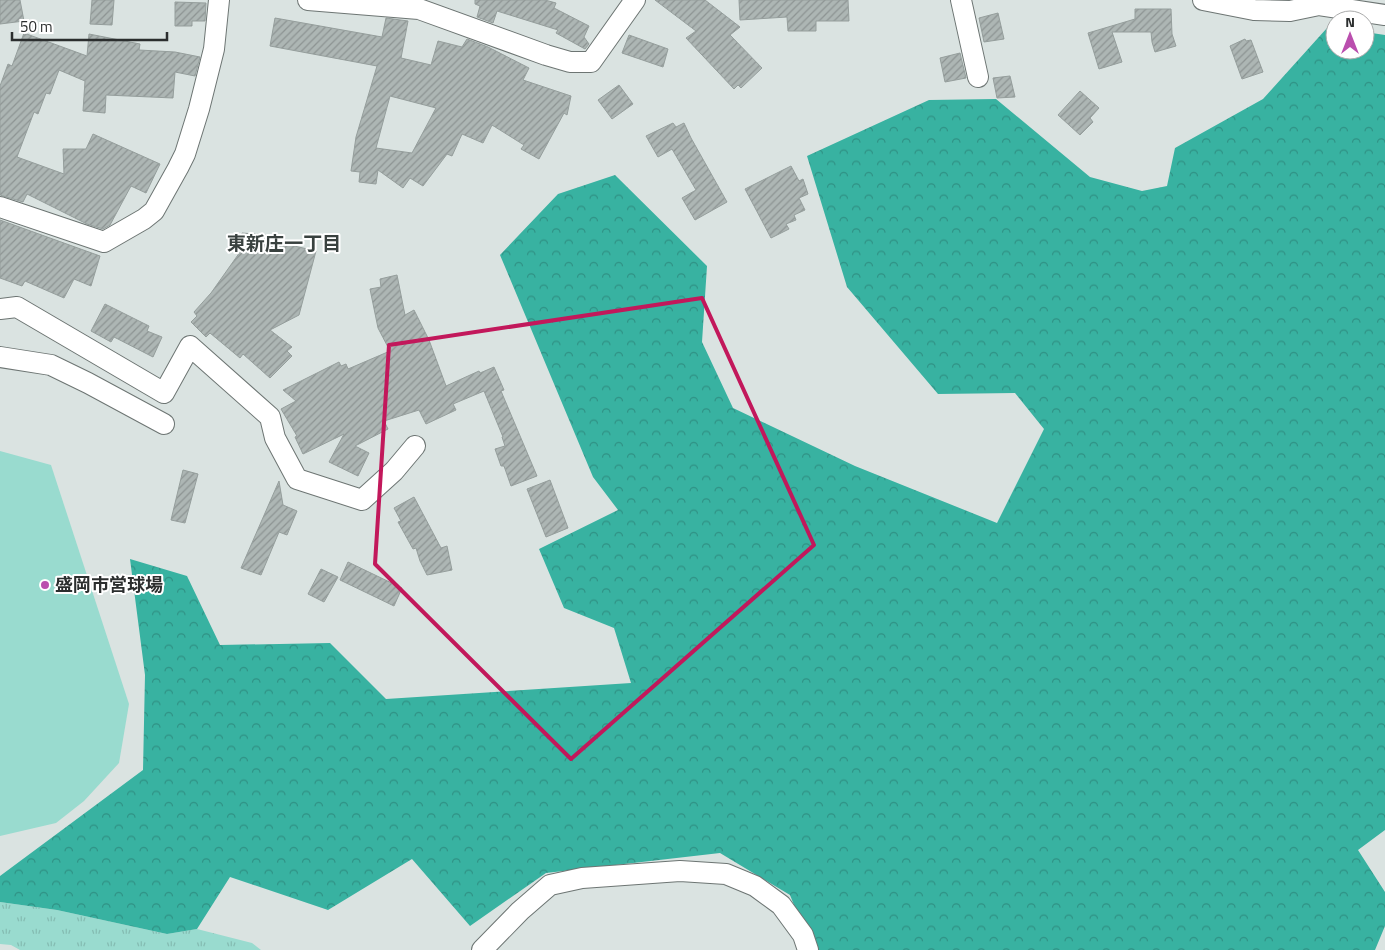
<svg xmlns="http://www.w3.org/2000/svg" width="1385" height="950" font-family="'Titillium Web','Noto Sans JP',sans-serif">
	<style>
		.grass { fill: url(#grass-tufts) }
		.forest { fill: url(#forest-crowns) }
		.pitch { fill: #99dbcf }
		.building { fill: url(#building-hatch); stroke: #959e9c; fill-rule: evenodd }
		.lines { fill: none; stroke-linecap: round; stroke-linejoin: round }
		.minor-casing { stroke: #6d7573; stroke-width: 22 }
		.minor { stroke: #fff; stroke-width: 20 }
		.marked { fill: none; stroke: #c2185b; stroke-width: 4; stroke-linejoin: round }
		.poi-dot { fill: #ba4eae; stroke: #fff; stroke-width: 2 }
		.labels { text-anchor: middle; stroke-width: 4; stroke-linejoin: round; paint-order: stroke }
		.poi-label { font-size: 18px; font-weight: bold; fill: #2b2e2e; stroke: #fff; text-anchor: start }
		.neighbourhood-label { font-size: 19px; font-weight: bold; fill: #39413f; stroke: #fff }
	</style>
	<defs>
		<pattern id="grass-tufts" width="24" height="20" patternUnits="userSpaceOnUse" patternTransform="scale(1.25)"><rect width="24" height="20" fill="#99dbcf"/><path d="M3 7l-1-3M5 7V3M7 7l1-3M15 17l-1-3M17 17v-4M19 17l1-3" fill="none" stroke="#84bcb2"/></pattern>
		<pattern id="forest-crowns" width="20" height="18" patternUnits="userSpaceOnUse" patternTransform="scale(1.25)"><rect width="20" height="18" fill="#38b2a1"/><path d="M2 6a3 3 0 1 1 6 0M12 15a3 3 0 1 1 6 0" fill="none" stroke="#2f9184"/></pattern>
		<pattern id="building-hatch" width="6" height="6" patternUnits="userSpaceOnUse" patternTransform="scale(1.25)"><rect width="6" height="6" fill="#adb6b4"/><path d="M-1 1l2-2M0 6l6-6M5 7l2-2" fill="none" stroke="#8d9493"/></pattern>
	</defs>
	<rect width="100%" height="100%" fill="#dae3e1"/>
	<polygon class="grass" points="0,902 57,910 167,934 197,929 252,943 261,950 20,950 11,945 0,944"/>
	<polygon class="forest" points="1327,28 1335,29 1335,50 1365,50 1365,32 1385,35 1385,830 1358,850 1385,892 1385,926 1375,950 812,950 790,895 720,853 546,873 470,926 412,859 328,910 230,877 197,929 167,934 57,910 0,902 0,876 143,770 145,675 130,559 187,576 220,645 330,643 386,699 631,683 614,628 564,608 539,549 618,510 593,477 500,255 558,194 615,175 707,266 702,342 733,408 855,466 997,523 1044,429 1015,393 938,394 847,287 807,156 929,100 996,99 1090,177 1142,191 1167,186 1175,148 1263,99"/>
	<polygon class="pitch" points="0,451 51,465 129,704 119,763 84,801 56,823 0,836"/>
	<g class="building">
		<polygon points="0,0 20,0 24,21 0,24"/>
		<polygon points="92,0 114,0 112,25 90,24"/>
		<polygon points="475,0 545,0 556,3 554,8 589,26 584,37 589,44 585,49 556,33 558,30 497,11 493,23 477,17 480,6 475,4"/>
		<polygon points="655,0 705,0 740,27 730,35 762,68 741,88 738,85 734,89 686,38 696,31"/>
		<polygon points="739,0 848,0 849,21 816,21 816,31 788,31 787,17 740,20"/>
		<polygon points="175,2 206,3 205,21 192,21 192,26 175,26"/>
		<polygon points="1135,9 1171,9 1172,34 1176,46 1155,52 1152,42 1151,32 1112,32 1122,62 1099,69 1088,33 1135,19"/>
		<polygon points="998,13 1004,39 984,42 979,18"/>
		<path d="M275 18 382 37 386 18 408 21 401 58 431 65 438 41 462 47 467 39 488 47 529 68 523 80 571 96 567 115 564 113 539 159 521 149 524 145 492 125 483 143 462 134 452 156 447 154 423 186 410 178 403 188 378 170 376 184 359 182 360 172 351 171 356 137 377 66 270 46ZM390 96 436 108 412 153 376 148Z"/>
		<polygon points="24,33 87,56 89,34 140,44 139,50 175,52 200,57 195,76 175,72 173,98 106,95 105,113 83,111 85,81 59,70 50,94 46,93 38,114 34,112 17,157 64,174 63,149 86,149 93,134 160,164 146,193 131,186 110,225 103,229 87,224 27,194 23,202 0,195 0,86 8,64 12,66"/>
		<polygon points="629,35 668,49 663,67 622,53"/>
		<polygon points="1245,39 1246,41 1251,40 1263,72 1242,79 1230,46"/>
		<polygon points="960,53 966,78 945,82 940,58"/>
		<polygon points="1010,76 1015,97 997,98 993,78"/>
		<polygon points="619,85 633,104 612,119 598,100"/>
		<polygon points="1080,91 1099,108 1090,118 1093,122 1080,135 1058,115"/>
		<polygon points="673,123 676,127 684,123 691,138 727,202 695,220 682,198 696,190 672,149 658,157 646,136"/>
		<polygon points="791,166 799,181 803,179 808,194 799,198 805,210 794,215 796,220 786,224 789,229 771,238 745,189"/>
		<polygon points="0,220 100,256 91,286 74,279 64,298 25,281 22,286 0,278"/>
		<polygon points="242,233 278,236 277,242 316,251 299,315 270,330 292,347 287,351 292,356 270,378 243,354 240,358 210,333 206,337 191,322 197,316 194,312 211,293 240,252"/>
		<polygon points="397,275 405,315 414,310 429,340 446,386 479,371 480,373 494,367 504,390 501,391 537,476 511,486 504,466 501,466 495,449 505,446 502,437 503,437 484,391 453,404 456,410 426,424 419,410 384,421 388,429 355,446 369,453 358,476 329,462 344,434 303,454 295,437 297,436 281,409 296,401 283,390 339,362 341,366 346,364 348,369 390,351 378,328 370,289 381,287 380,279"/>
		<polygon points="105,304 149,326 147,331 162,337 153,357 114,337 111,342 91,331"/>
		<polygon points="183,470 198,474 185,523 171,520"/>
		<polygon points="550,480 568,528 546,537 527,489"/>
		<polygon points="279,481 283,505 297,511 287,535 279,532 261,575 241,568"/>
		<polygon points="414,497 441,548 447,546 452,570 427,575 420,561 416,548 413,549 398,522 401,521 394,508"/>
		<polygon points="348,562 402,588 394,606 340,580"/>
		<polygon points="321,569 338,577 324,602 308,594"/>
	</g>
	<g class="lines">
		<defs>
			<g id="minor">
				<polyline points="308,0 419,9 546,55 570,62 591,62 635,0"/>
				<polyline points="961,0 978,77"/>
				<polyline points="1203,0 1254,10 1290,11 1319,5 1385,15"/>
				<polyline points="0,207 104,242 144,219 154,211 178,168 185,154 199,109 214,49 219,0"/>
				<polyline points="0,309 17,307 164,393 190,346 270,417 275,438 297,479 362,500 394,471 415,446"/>
				<polyline points="0,357 51,365 88,383 164,424"/>
				<polyline points="482,950 520,911 550,885 582,878 680,871 726,874 755,886 781,905 803,935 808,950"/>
			</g>
		</defs>
		<use href="#minor" class="minor-casing"/>
		<use href="#minor" class="minor"/>
	</g>
	<path class="marked" d="M702 298 814 545 571 759 375 564 389 345Z"/>
	<circle class="poi-dot" cx="45" cy="585" r="5"/>
	<g class="labels">
		<g class="poi-label">
			<text x="55" y="591">盛岡市営球場</text>
		</g>
		<g class="neighbourhood-label">
			<text x="284" y="250">東新庄一丁目</text>
		</g>
	</g>
	<g transform="translate(1350 35)"><circle r="24" fill="#ffffff" stroke="#aaabab"/>
	<path d="M0-4L9 19L0 12L-9 19Z" fill="#ba4eae"/>
	<text y="-8" font-size="14" font-weight="bold" text-anchor="middle" fill="#2b2e2e">N</text>
	</g>
	<path d="M12 32v8h155v-8" fill="none" stroke="#2b2e2e" stroke-width="2.5"/>
	<text x="20" y="32" font-size="15" fill="#2b2e2e" stroke="#ffffff" stroke-width="4" paint-order="stroke">50 m</text>
</svg>
